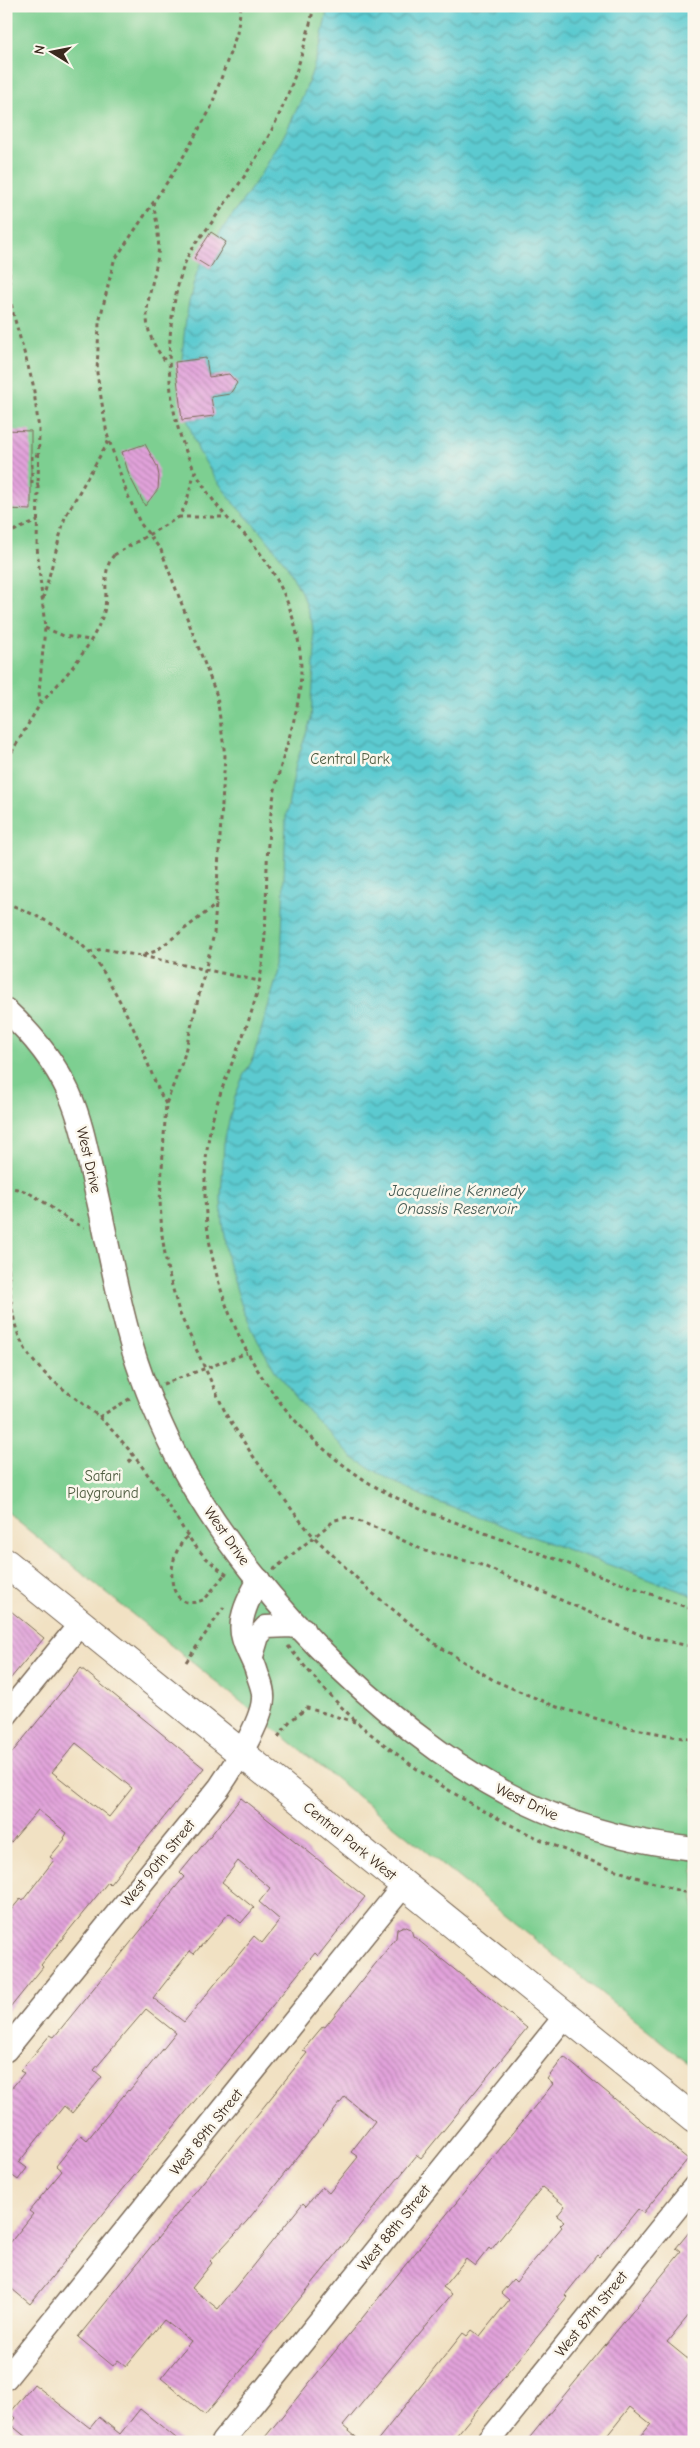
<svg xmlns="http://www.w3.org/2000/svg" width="700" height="2448" font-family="'Comic Neue',sans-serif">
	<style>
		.green { fill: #7dcf91; stroke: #5c7c58 }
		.water { fill: url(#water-waves); stroke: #4c7a77 }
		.building { fill: url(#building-back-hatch); fill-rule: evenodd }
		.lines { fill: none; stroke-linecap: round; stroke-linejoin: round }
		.minor-casing { stroke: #7b6a58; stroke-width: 25 }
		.major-casing { stroke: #7b6a58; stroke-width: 30 }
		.path { stroke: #7b6a58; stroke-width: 3; stroke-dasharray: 4 4; stroke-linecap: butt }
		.minor { stroke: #fff; stroke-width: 22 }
		.major { stroke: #fff; stroke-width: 28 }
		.path-bridge { stroke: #7b6a58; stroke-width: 3; stroke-dasharray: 4 4; stroke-linecap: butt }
		.labels { text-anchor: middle; stroke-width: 5; stroke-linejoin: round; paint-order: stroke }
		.park-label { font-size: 15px; fill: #4f5c40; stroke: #fbf7ec }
		.street-label { font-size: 15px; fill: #3b2a1e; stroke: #fbf7ec }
		.water-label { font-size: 16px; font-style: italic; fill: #455a53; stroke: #fbf7ec }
	</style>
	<defs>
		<pattern id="water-waves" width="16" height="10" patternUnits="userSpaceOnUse" patternTransform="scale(1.25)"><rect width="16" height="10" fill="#5ccad0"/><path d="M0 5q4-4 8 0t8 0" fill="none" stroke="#4da4a8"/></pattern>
		<pattern id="building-back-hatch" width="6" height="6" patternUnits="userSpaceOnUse" patternTransform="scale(1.25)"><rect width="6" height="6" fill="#e2a3db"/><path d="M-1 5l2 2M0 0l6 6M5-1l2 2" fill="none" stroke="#b885b1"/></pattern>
	</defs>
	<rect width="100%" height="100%" fill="#fbf7ec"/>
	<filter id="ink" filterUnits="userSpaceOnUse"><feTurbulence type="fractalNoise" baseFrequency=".02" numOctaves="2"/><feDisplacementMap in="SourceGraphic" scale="10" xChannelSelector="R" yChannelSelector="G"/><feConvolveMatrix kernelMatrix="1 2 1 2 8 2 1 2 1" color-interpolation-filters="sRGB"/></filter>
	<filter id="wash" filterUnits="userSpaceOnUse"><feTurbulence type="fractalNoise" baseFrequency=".0096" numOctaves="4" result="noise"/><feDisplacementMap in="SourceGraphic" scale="20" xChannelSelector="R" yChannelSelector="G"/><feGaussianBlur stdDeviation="1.12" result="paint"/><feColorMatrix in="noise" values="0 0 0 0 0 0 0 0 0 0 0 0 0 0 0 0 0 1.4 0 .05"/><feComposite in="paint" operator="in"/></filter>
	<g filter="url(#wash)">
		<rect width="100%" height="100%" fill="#f1e1c3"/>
		<polygon class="green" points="6,6 694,6 694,2068 6,1512"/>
		<path class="water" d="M328 6H694V1596L429 1499 392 1481 352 1457 300 1402 277 1374 258 1341 243 1310 228 1262 222 1223 221 1198 224 1142 234 1100 243 1076 252 1061 281 963 286 817 296 764 311 719 315 648 312 622 304 598 286 564 262 533 235 505 213 475 198 450 187 419 213 416 211 397 232 394 231 388 236 385V381L230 379 229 374 209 377 206 358 182 361C184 327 188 294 201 262L210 268 226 242 217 236C248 194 280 150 300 102 314 72 322 39 328 6Z"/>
		<g id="blocks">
			<g class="building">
				<polygon points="211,232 226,242 210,268 194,258"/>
				<polygon points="206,358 209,377 229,374 237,383 230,394 211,397 214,416 182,420 175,362"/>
				<polygon points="6,430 31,431 31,510 6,509"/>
				<polygon points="145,444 157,466 159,476 158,489 145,506 129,475 122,452"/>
				<polygon points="6,1607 44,1638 6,1684"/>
				<path d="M81 1668 204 1768 110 1884 108 1882 41 1965 43 1967 6 2013V1916L21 1898 23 1900 54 1860 50 1857 65 1839 64 1838 67 1833 38 1810 6 1848V1760ZM76 1743 132 1788 109 1817 52 1772Z"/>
				<path d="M241 1798 365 1897 318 1956 315 1953 30 2304 6 2284V2248L33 2214 29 2211 62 2171 56 2166 81 2135 87 2140 128 2090 129 2091 176 2033 146 2009 94 2070 102 2077 72 2113 64 2106 19 2162 27 2168 18 2180 10 2174 6 2178V2095L24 2073 20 2071 50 2035 54 2037 184 1877 180 1873ZM238 1861 270 1888 259 1902 280 1920 262 1943 254 1936 184 2022 153 1998 190 1951 194 1954 229 1913 241 1923 254 1908 222 1882Z"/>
				<path d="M404 1926 411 1929 413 1936 527 2028 421 2158 417 2155 205 2415 161 2378 191 2341 164 2320 126 2366 118 2360 113 2366 78 2337 307 2053 303 2050 323 2026 325 2027 396 1938 397 1929ZM345 2097 375 2121 351 2152 358 2157 329 2193 322 2187 306 2206 303 2203 218 2309 192 2288 212 2263 210 2261 247 2221Z"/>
				<polygon points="564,2057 688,2159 643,2213 638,2209 599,2257 597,2255 565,2295 567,2297 558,2308 560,2309 451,2442 376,2442 463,2333 467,2336 472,2330 480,2336 509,2300 501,2293 513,2279 516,2282 562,2227 560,2225 564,2221 557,2216 565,2206 542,2187 491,2250 489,2248 475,2266 466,2259 443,2287 452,2294 343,2426 362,2442 261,2442 553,2084 547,2079"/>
				<polygon points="694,2226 694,2309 667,2342 694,2364 694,2442 636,2442 651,2424 630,2407 602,2442 526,2442 681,2252 676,2248"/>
				<polygon points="34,2384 90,2428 99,2417 120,2434 140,2409 181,2442 32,2442 10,2424 15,2418 10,2413"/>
			</g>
		</g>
	</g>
	<g filter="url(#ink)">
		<use href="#blocks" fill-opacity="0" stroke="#7b6a58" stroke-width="1"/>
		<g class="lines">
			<defs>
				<g id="minor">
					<path d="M6 1010C32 1034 54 1061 69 1093 82 1122 87 1152 94 1183 107 1237 116 1293 132 1347 145 1390 163 1431 184 1471 253 1599 407 1753 542 1810 590 1831 641 1843 694 1849"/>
					<polyline points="252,1656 258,1636 266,1627 291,1626 303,1629"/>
					<polyline points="6,1715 80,1624"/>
					<path d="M6 2050 219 1788C232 1769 262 1722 263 1699 264 1690 260 1682 257 1673 254 1661 246 1650 243 1638 237 1619 250 1596 259 1580"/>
					<polyline points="6,2378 404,1885"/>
					<polyline points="222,2442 566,2015"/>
					<polyline points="488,2442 694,2187"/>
				</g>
				<polyline id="major" points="6,1563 694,2119"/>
			</defs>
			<use href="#minor" class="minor-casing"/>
			<use href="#major" class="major-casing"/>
			<g class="path">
				<polyline points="241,6 237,33 210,110 178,166 114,261 99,323 97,373 107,434 126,491 140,523 161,550 217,696 225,756 214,934 183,1060 166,1104 160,1201 162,1235 167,1267 179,1312 227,1416 253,1456 298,1518 314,1537 370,1591 438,1646 495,1681 557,1707 625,1727 694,1740"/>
				<path d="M314 6C302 62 284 114 253 163 240 184 224 204 210 225 203 234 195 243 190 252 180 271 175 296 172 317 163 390 175 456 224 514 231 523 240 530 248 538 276 570 295 610 300 652 306 706 282 748 273 800 262 861 271 923 259 984 248 1037 218 1083 209 1136 188 1264 249 1401 356 1474 376 1489 399 1499 422 1510L694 1610"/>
				<polyline points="6,201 10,218 9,292 13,313 33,384 39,430 37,547 45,628 39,692 40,704 6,762"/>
				<path d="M153 202C156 219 160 237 158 255 151 300 133 322 167 363"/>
				<polyline points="39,455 32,455 32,484 39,484"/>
				<polyline points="195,471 186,504 179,517 225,517"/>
				<polyline points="6,534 38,521"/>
				<polyline points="43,599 65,517 109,440"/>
				<polyline points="45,628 64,636 90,640"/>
				<path d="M40 704C65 677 90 650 103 615 110 596 100 571 114 555"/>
				<path d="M6 903C35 914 66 929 88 951 103 966 127 1014 136 1034 147 1058 153 1082 166 1104"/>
				<polyline points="89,952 103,949 141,956 156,951 217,904"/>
				<polyline points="142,956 259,981"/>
				<path d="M6 1188C37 1187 56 1218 84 1227"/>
				<path d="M6 1229C9 1260 8 1315 21 1341 38 1377 71 1392 99 1417 123 1440 145 1469 163 1497 187 1533 192 1551 230 1577"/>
				<polyline points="163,1384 247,1353"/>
				<polyline points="99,1417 131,1398"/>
				<polyline points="128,1462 134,1457"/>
				<path d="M187 1537C164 1557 165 1618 205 1599L225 1574"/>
				<polyline points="273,1570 335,1520 348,1517 379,1529 425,1551 479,1564 643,1636 694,1647"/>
				<path d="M288 1646C309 1672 332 1699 357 1722 373 1737 392 1750 410 1764 496 1826 592 1866 694 1895"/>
				<polyline points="186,1662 224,1607"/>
				<polyline points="278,1737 290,1721 307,1708 355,1722"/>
			</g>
			<use href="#minor" class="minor"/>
			<use href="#major" class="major"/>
			<polyline class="path-bridge" points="114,555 179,517"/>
		</g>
	</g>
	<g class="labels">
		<g class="park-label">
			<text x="350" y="764">Central Park</text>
			<text x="103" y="1481">Safari<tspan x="103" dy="17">Playground</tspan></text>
		</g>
		<g class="street-label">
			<text transform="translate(89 1160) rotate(77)" y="5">West Drive</text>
			<text transform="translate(227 1536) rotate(55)" y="5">West Drive</text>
			<text transform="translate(527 1802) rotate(25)" y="5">West Drive</text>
			<text transform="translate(350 1841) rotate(39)" y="5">Central Park West</text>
			<text transform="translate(158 1863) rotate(-51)" y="5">West 90th Street</text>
			<text transform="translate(206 2132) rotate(-51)" y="5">West 89th Street</text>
			<text transform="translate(394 2228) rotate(-51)" y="5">West 88th Street</text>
			<text transform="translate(591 2314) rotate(-51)" y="5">West 87th Street</text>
		</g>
		<g class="water-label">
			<text x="457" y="1196">Jacqueline Kennedy<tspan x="457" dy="18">Onassis Reservoir</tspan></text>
		</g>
	</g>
	<rect width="700" height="2448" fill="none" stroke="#fbf7ec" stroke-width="25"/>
	<g transform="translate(52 52) rotate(280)" stroke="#fbf7ec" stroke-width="4" paint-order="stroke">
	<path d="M0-4L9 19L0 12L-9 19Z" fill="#3b2a1e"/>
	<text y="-8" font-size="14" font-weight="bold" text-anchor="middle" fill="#3b2a1e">N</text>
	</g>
</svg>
